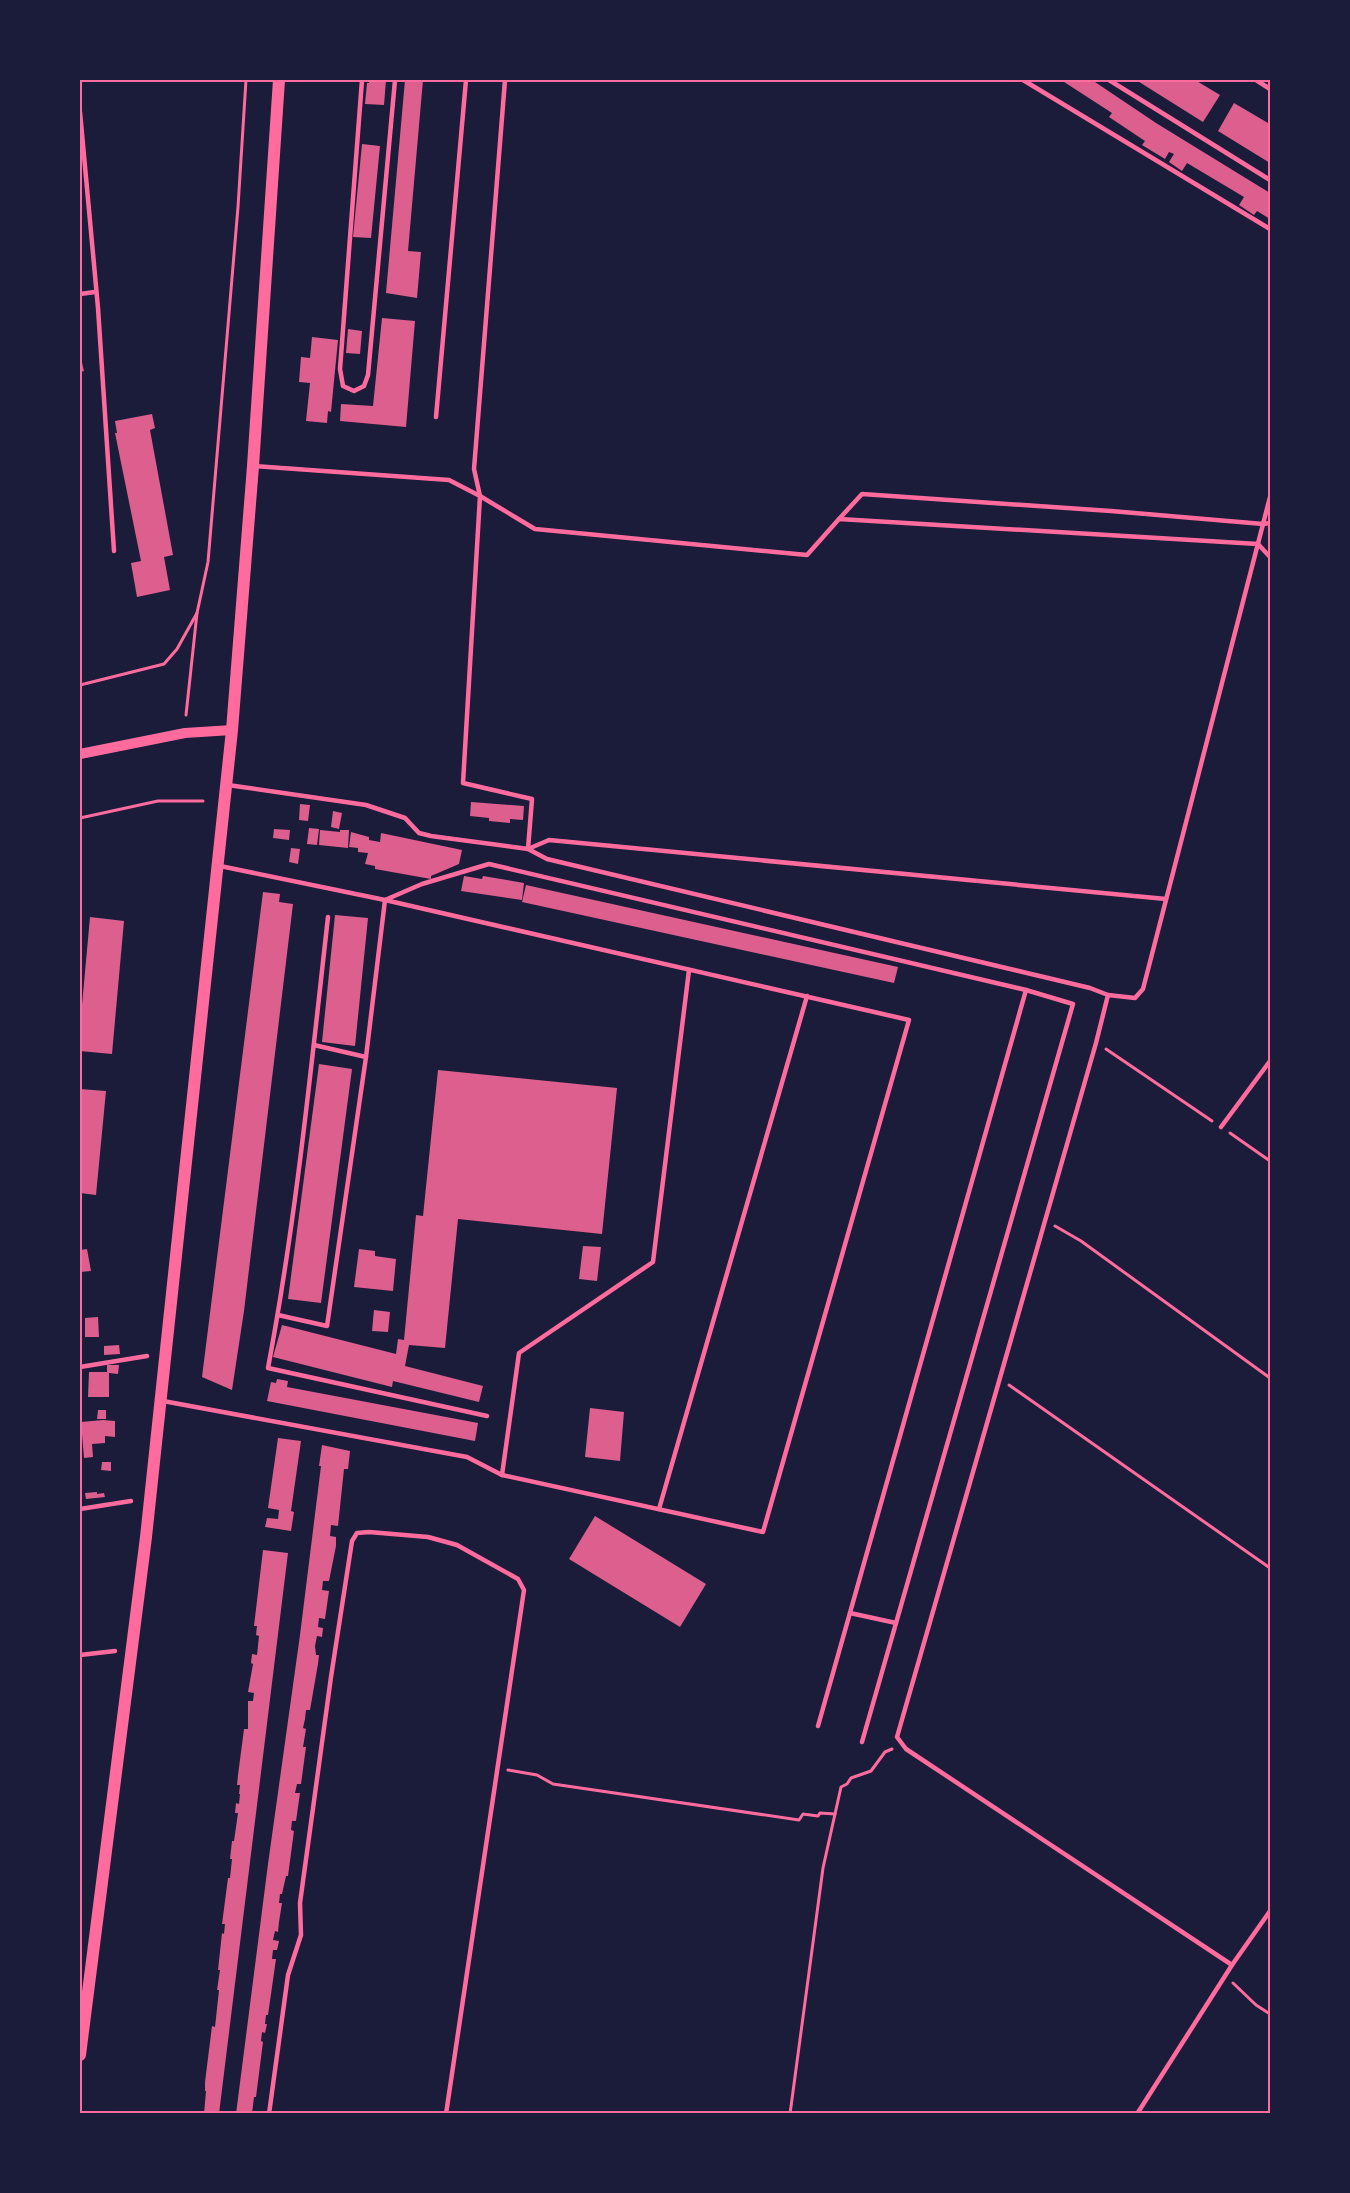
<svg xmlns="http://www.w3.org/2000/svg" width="1350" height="2193" font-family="'Roboto Condensed',sans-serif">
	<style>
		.building { fill: #dd5f8e }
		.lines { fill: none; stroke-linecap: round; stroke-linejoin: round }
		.path { stroke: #ff6b9d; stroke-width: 3 }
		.service { stroke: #ff6b9d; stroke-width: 4.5 }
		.tertiary { stroke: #ff6b9d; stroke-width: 10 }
		.secondary { stroke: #ff6b9d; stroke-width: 12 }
		.neatline { fill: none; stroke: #ff6b9d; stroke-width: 2 }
	</style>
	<rect width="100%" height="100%" fill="#1b1b3a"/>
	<g class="building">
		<polygon points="369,80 386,80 384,105 365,104 367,83 369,83"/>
		<polygon points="405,80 423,80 408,251 421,252 417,298 386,293"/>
		<polygon points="1061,80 1092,80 1156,123 1270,193 1270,219 1257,211 1254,215 1239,205 1244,197 1187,163 1182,171 1169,162 1174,154 1169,152 1165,159 1142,145 1145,141 1109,117 1112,113"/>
		<polygon points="1136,80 1195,80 1220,95 1203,122"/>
		<polygon points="1234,103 1268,123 1270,119 1270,163 1218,131"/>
		<polygon points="362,144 380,146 371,238 353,237"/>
		<polygon points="382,318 415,321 406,427 340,421 341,404 373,406"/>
		<polygon points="348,329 362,331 360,354 346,353"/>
		<polygon points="312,337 338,340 331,412 328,411 327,423 306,421 310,383 299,382 301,357 310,358"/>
		<polygon points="80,354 84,371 80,372"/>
		<polygon points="152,414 155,428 150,430 173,555 164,557 170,590 137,597 131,563 141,561 115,433 117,433 115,421"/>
		<polygon points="471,802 524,806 523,820 510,819 510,823 489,821 489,818 470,816"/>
		<polygon points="300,804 310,805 308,821 299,820"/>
		<polygon points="333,811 342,813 339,829 331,827"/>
		<polygon points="309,828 319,829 317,845 307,844"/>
		<polygon points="274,829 290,830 289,840 273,838"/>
		<polygon points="320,830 340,832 340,830 349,830 348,848 319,845"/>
		<polygon points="351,832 369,837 369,840 380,842 381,833 462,850 459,864 431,876 431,879 375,869 375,866 365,864 368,853 358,852 358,848 349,847"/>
		<polygon points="291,848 300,849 298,864 289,862"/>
		<polygon points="464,876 482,879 483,876 524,883 522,900 461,891"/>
		<polygon points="526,885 898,967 894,983 522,902"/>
		<polygon points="263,892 280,894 279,902 293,904 244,1311 232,1390 202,1377"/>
		<polygon points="335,915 368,918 355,1046 322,1042"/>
		<polygon points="90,917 124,921 112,1054 80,1051 80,1027"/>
		<polygon points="319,1064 352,1069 321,1303 288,1299"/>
		<polygon points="438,1070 617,1088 602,1234 458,1219 445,1348 409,1345 405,1366 483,1386 479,1402 393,1381 392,1387 273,1357 282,1325 396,1354 398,1339 404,1340 416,1215 423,1216"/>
		<polygon points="80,1089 106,1091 96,1195 80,1193"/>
		<polygon points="583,1246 601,1247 597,1281 579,1279"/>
		<polygon points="87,1249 91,1271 80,1272 80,1250"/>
		<polygon points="359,1249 375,1251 375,1256 396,1259 393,1291 354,1287"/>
		<polygon points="374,1310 390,1312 388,1332 372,1331"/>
		<polygon points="98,1317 99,1337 85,1337 85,1318"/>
		<polygon points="119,1345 120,1354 104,1355 104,1346"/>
		<polygon points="107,1365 119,1365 118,1374 109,1373 109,1397 88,1397 89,1372 107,1372"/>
		<polygon points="277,1379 288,1381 287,1387 478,1423 475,1441 267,1401 271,1382 276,1383"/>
		<polygon points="590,1408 624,1412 620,1461 585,1457"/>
		<polygon points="98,1410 106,1410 106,1419 97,1419"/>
		<polygon points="103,1420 115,1421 115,1437 105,1436 105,1443 92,1444 93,1457 84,1458 81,1422"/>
		<polygon points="278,1438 301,1441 291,1511 294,1512 291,1531 265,1527 267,1518 278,1519 279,1510 268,1508"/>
		<polygon points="322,1445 350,1451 348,1469 344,1469 338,1526 331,1525 330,1536 336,1537 336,1546 329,1581 323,1581 322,1590 329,1591 325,1619 319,1618 318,1627 323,1628 322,1637 317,1636 315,1646 316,1655 319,1655 318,1664 310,1710 306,1710 305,1719 303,1728 306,1729 303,1747 306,1747 301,1784 297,1784 295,1793 300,1793 296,1821 292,1821 291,1830 294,1831 288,1876 286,1876 282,1894 280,1894 279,1903 282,1903 279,1922 278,1932 275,1931 273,1940 279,1941 277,1950 273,1950 272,1959 276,1959 268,2015 266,2015 265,2024 267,2024 265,2033 262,2032 261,2041 263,2042 256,2097 254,2097 252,2114 236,2114 268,1864 300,1635 321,1466 319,1466"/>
		<polygon points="102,1462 111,1462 111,1471 101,1470"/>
		<polygon points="97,1492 97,1494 104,1493 105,1497 86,1499 85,1493"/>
		<polygon points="595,1516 706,1584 680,1627 569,1559"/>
		<polygon points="263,1550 288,1553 219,2114 204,2114 206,2091 205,2091 205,2082 212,2026 215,2027 219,1990 217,1990 220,1970 218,1970 222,1933 224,1934 225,1924 222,1924 228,1878 230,1878 232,1859 230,1859 232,1841 234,1841 238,1813 235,1813 236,1803 239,1804 240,1794 239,1794 240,1785 237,1785 238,1775 244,1729 248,1729 248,1701 253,1701 254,1693 248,1692 253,1664 251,1663 252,1654 257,1655 259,1636 256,1635 257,1626 254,1626"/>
	</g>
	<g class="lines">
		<g class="path">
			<polyline points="80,685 164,664 177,649 197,613"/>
			<polyline points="186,715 197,613 208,562 238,207 246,80"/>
			<polyline points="80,818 158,801 203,801"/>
			<polyline points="1106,1049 1212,1121"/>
			<polyline points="1230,1133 1270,1161"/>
			<polyline points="1055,1226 1081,1241 1270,1378"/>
			<polyline points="1009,1385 1270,1568"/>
			<polyline points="508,1770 537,1775 553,1784 799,1820 803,1814 818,1816 820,1813 835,1814 841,1787 847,1784 851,1778 871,1771 885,1752 892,1749"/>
			<polyline points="1233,1983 1256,2005 1270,2014"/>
			<polyline points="790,2114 823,1868 835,1814"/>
		</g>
		<g class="service">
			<polyline points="362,80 340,369 343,386 354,391 364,386 368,375 395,80"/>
			<polyline points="505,80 474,469 480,496 535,529 807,555 839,519 1258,544 1270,557"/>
			<polyline points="1023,80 1270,229"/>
			<polyline points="1109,80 1270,180"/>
			<polyline points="1256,80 1270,89"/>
			<polyline points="80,112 98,308 114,551"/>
			<polyline points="80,294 95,292"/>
			<polyline points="436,417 466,80"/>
			<polyline points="253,466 449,480 480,496 463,783 532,799 528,849 547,859 1090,988 1108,995 1096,1043 897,1737 906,1749 1232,1965"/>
			<polyline points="839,519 862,494 1111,511 1263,524 1270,523"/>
			<polyline points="228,785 366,805 405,818 419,833 431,836 528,849 549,840 1166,899"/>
			<path d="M328 917C311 1068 296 1220 268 1368L487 1416"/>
			<polyline points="1108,995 1135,998 1143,989 1270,497"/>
			<polyline points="314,1045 366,1057"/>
			<polyline points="1221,1127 1270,1061"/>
			<polyline points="278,1315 327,1326 366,1057 385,900 422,884 489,864 1026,990 818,1726"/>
			<polyline points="80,1367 147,1356"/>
			<polyline points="163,1401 467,1457 502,1475 763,1532 909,1020 385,900 220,866"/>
			<polyline points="502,1475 519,1353 653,1262 689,970"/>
			<polyline points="80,1509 131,1501"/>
			<polyline points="659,1509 807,996"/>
			<polyline points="850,1613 896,1623"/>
			<polyline points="80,1655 115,1651"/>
			<polyline points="862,1742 1073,1004 1026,990"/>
			<polyline points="269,2114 288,1975 301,1935 300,1903 331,1677 352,1541 357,1533 369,1532 428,1537 457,1545 518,1579 524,1590 446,2114"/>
			<polyline points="1137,2114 1232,1965 1270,1911"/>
		</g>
		<polyline class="tertiary" points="80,754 185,733 232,730"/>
		<polyline class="secondary" points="80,2055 146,1537 232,730 253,466 279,80"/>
	</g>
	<rect width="1350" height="2193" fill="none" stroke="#1b1b3a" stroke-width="162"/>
	<rect x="81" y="81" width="1188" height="2031" class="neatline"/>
</svg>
